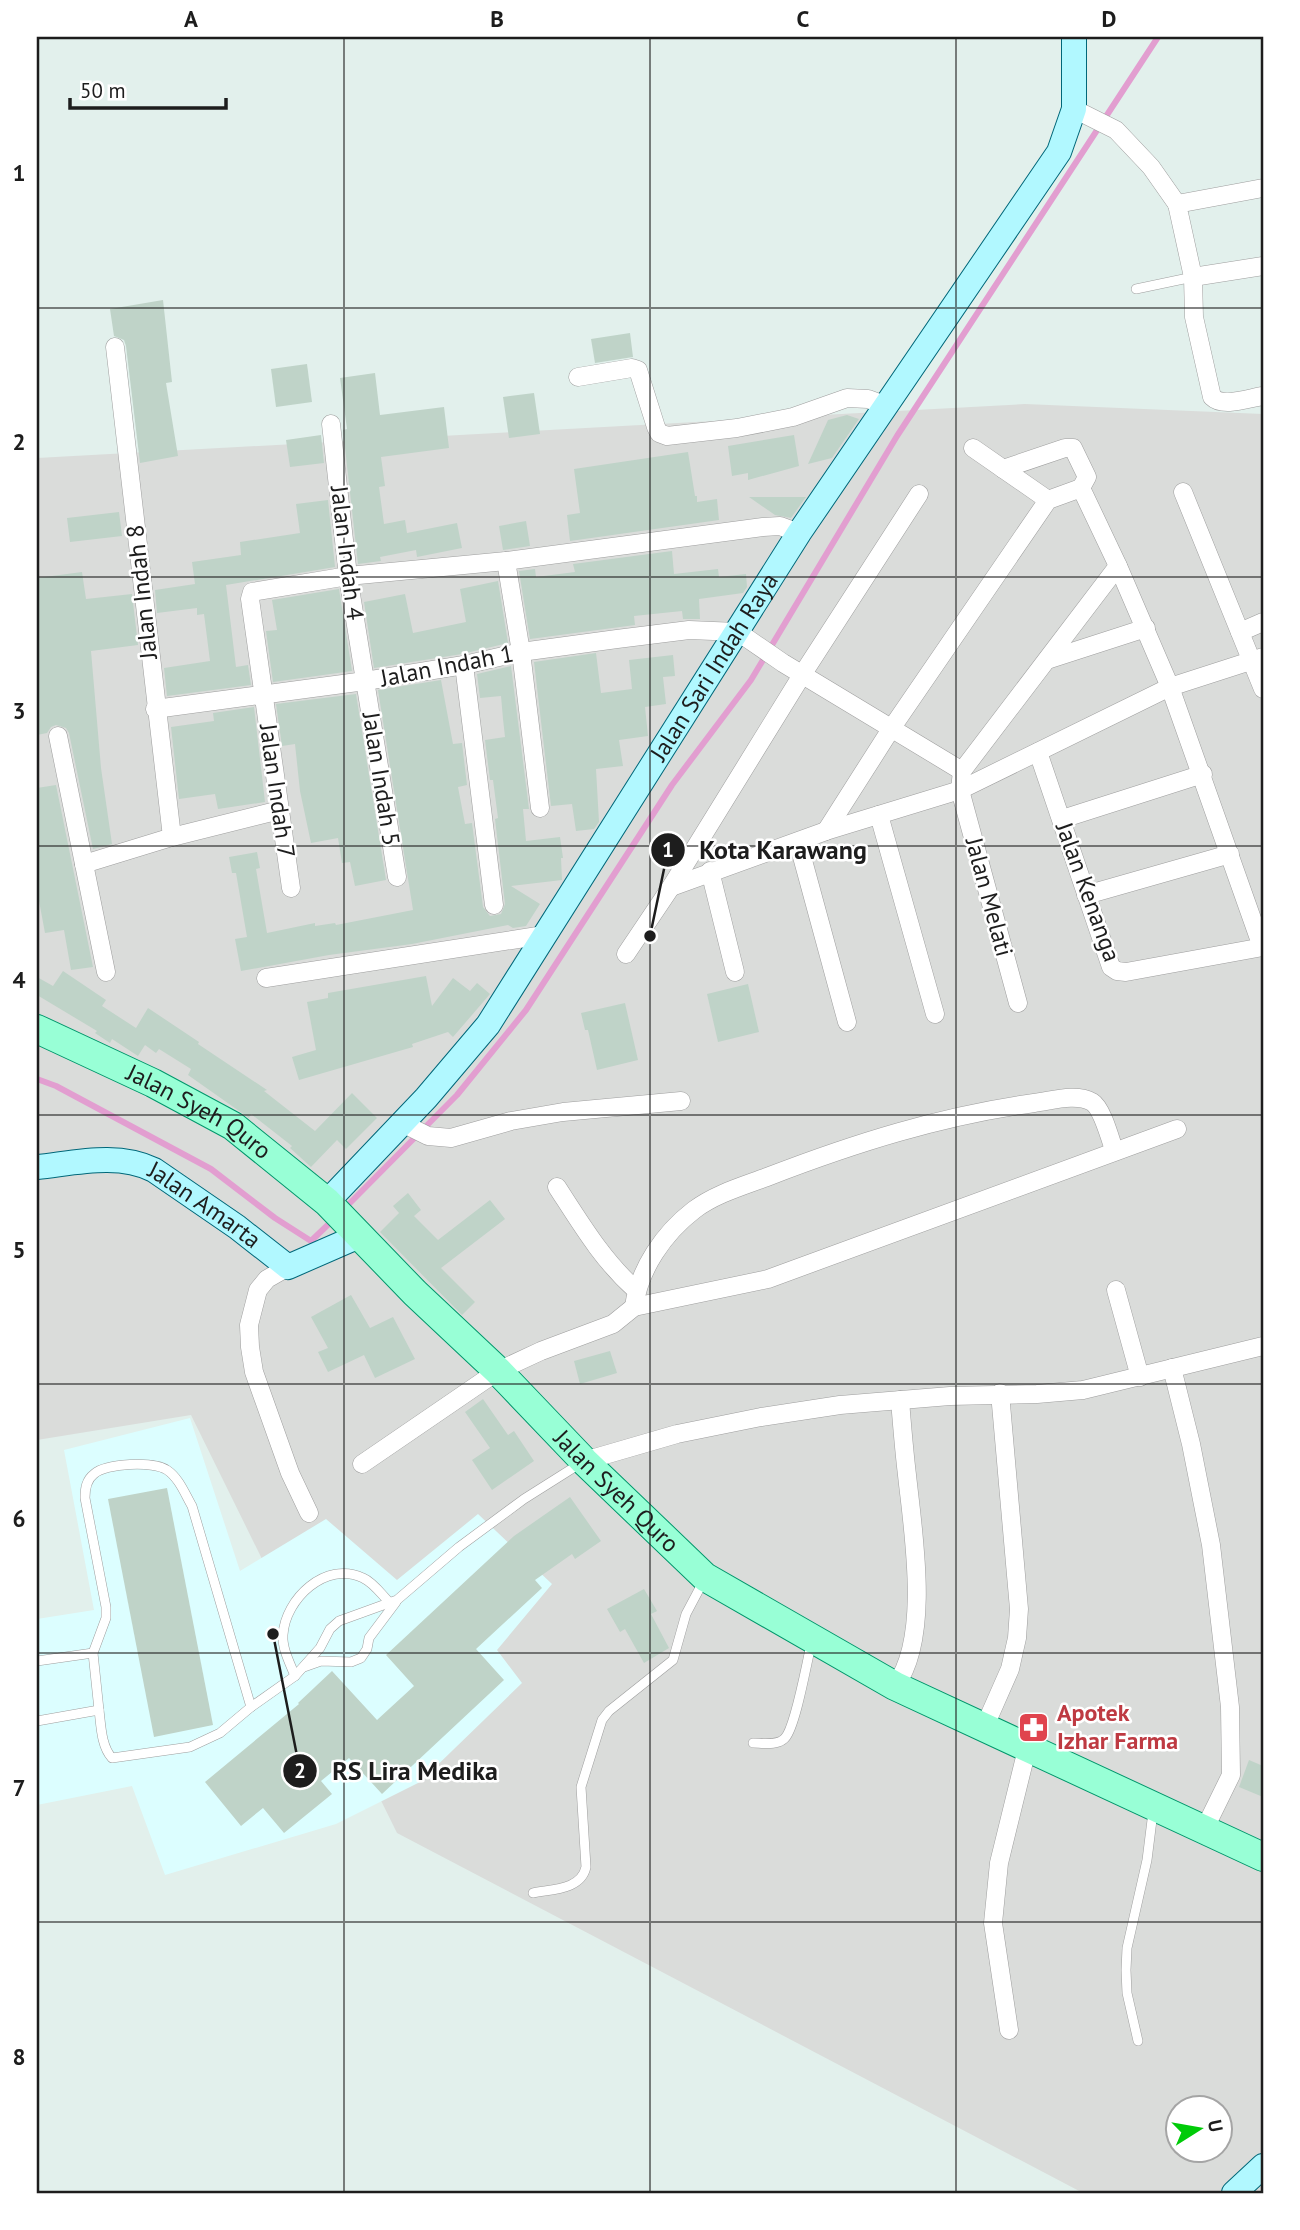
<svg xmlns="http://www.w3.org/2000/svg" width="1300" height="2230" font-family="'PT Sans',sans-serif">
	<style>
		.residential { fill: #dadcda; fill-rule: evenodd }
		.education { fill: #dcfeff }
		.lines { fill: none; stroke-linecap: round; stroke-linejoin: round }
		.stream { stroke: #e29ed0; stroke-width: 6 }
		.building { fill: #bfd3c8 }
		.lane-casing { stroke: #9e9e9e; stroke-width: 10 }
		.street-casing { stroke: #9e9e9e; stroke-width: 19 }
		.secondary-casing { stroke: #006779; stroke-width: 26 }
		.primary-casing { stroke: #00976b; stroke-width: 30 }
		.lane { stroke: #fff; stroke-width: 9 }
		.street { stroke: #fff; stroke-width: 18 }
		.secondary { stroke: #b1f8ff; stroke-width: 24 }
		.primary { stroke: #98ffd6; stroke-width: 28 }
		.grid { fill: none; stroke: #1d1d1d; stroke-width: 2; stroke-opacity: 0.55 }
		.labels { text-anchor: middle; stroke-width: 5; stroke-linejoin: round; paint-order: stroke }
		.street-label { font-size: 24px; fill: #1d1d1d; stroke: #fff }
		.health-label { font-size: 24px; font-weight: bold; fill: #be3a42; stroke: #fff; text-anchor: start }
		.leader { fill: none; stroke: #1d1d1d; stroke-width: 2.5 }
		.callout-dot { fill: #1d1d1d; stroke: #fff; stroke-width: 2.5 }
		.mark-label { font-size: 21px; text-anchor: middle; font-weight: bold; fill: #fff }
		.callout-label { font-size: 26px; text-anchor: middle; font-weight: bold; fill: #1d1d1d; stroke: #fff; stroke-width: 5; stroke-linejoin: round; paint-order: stroke }
		.neatline { fill: none; stroke: #1d1d1d; stroke-width: 2.5 }
		.grid-label { font-size: 23px; text-anchor: middle; font-weight: bold; fill: #1d1d1d }
	</style>
	<rect width="100%" height="100%" fill="#e2f0ec"/>
	<path class="residential" d="M1025 404 1263 414V2193H1083L397 1833 191 1415 37 1440V458ZM1178 2108H1220V2150H1178Z"/>
	<polygon class="education" points="190,1418 240,1571 326,1519 397,1580 478,1514 552,1584 497,1650 522,1683 420,1782 336,1824 165,1875 132,1786 37,1805 37,1619 94,1610 64,1450"/>
	<g class="lines">
		<g class="stream">
			<polyline points="37,1079 56,1086 211,1169 275,1218 311,1241 335,1218"/>
			<polyline points="345,1208 457,1095 526,1010 672,785 751,680 897,436 1158,37"/>
		</g>
	</g>
	<g class="building">
		<polygon points="163,300 172,382 166,383 178,456 140,463 126,346 124,340 114,336 110,309"/>
		<polygon points="630,333 633,357 595,363 591,339"/>
		<polygon points="307,364 312,402 276,407 271,369"/>
		<polygon points="375,373 380,415 444,407 449,448 381,457 385,486 379,487 384,524 405,520 407,533 457,523 462,548 417,557 416,550 380,557 381,561 358,564 343,430 347,429 340,378"/>
		<polygon points="534,393 540,434 509,438 503,397"/>
		<polygon points="847,415 859,419 832,458 808,464 828,420"/>
		<polygon points="321,435 324,463 290,467 286,440"/>
		<polygon points="794,435 799,466 748,480 748,473 732,476 728,446"/>
		<polygon points="688,452 695,496 697,496 697,502 717,499 719,520 570,541 567,515 580,513 574,469"/>
		<polygon points="749,497 806,497 791,518 775,515"/>
		<polygon points="328,500 335,567 226,585 236,667 248,665 251,685 167,696 164,668 210,661 204,614 197,615 197,608 157,613 155,590 195,584 192,562 241,555 240,542 300,533 296,504"/>
		<polygon points="119,512 122,536 70,542 67,518"/>
		<polygon points="526,521 530,546 503,550 499,526"/>
		<polygon points="672,551 674,574 718,569 719,577 746,574 747,587 743,593 699,599 700,619 683,619 682,611 634,616 635,625 530,639 519,571 535,569 536,577 575,572 573,564"/>
		<polygon points="82,572 86,599 132,594 138,645 91,651 101,768 112,844 93,849 69,733 66,728 56,725 51,727 47,733 37,735 37,578"/>
		<polygon points="498,581 508,643 462,654 374,668 364,602 405,594 413,633 466,622 460,589"/>
		<polygon points="339,589 352,671 273,682 266,631 277,630 272,600"/>
		<polygon points="596,653 601,693 632,689 629,660 673,655 675,676 663,677 666,704 645,707 648,736 619,740 623,766 596,769 599,822 594,829 576,831 572,804 551,806 534,662"/>
		<polygon points="511,666 529,809 523,809 526,841 560,837 563,858 561,858 562,880 511,886 540,904 526,926 513,928 508,925 412,944 329,955 241,971 235,939 247,937 236,873 232,873 229,857 257,852 260,868 256,869 267,933 315,923 315,926 335,923 336,925 413,910 378,690 441,680 453,744 462,743 467,785 458,787 465,824 472,823 483,907 490,916 501,914 505,904 495,819 498,818 493,780 490,780 485,740 505,737 503,719 501,696 480,698 477,674"/>
		<polygon points="356,694 386,880 355,886 350,862 342,863 338,838 311,843 300,791 295,744 282,746 276,704"/>
		<polygon points="254,707 265,802 218,809 215,794 179,799 171,727 214,721 213,713"/>
		<polygon points="56,785 93,967 71,970 64,930 45,933 37,890 37,788"/>
		<polygon points="63,971 106,1000 102,1006 136,1028 148,1008 199,1042 198,1044 267,1090 264,1091 315,1131 352,1093 377,1118 346,1149 337,1140 311,1167 290,1148 292,1146 251,1114 249,1118 188,1075 191,1069 159,1049 156,1053 145,1045 138,1056 112,1039 110,1043 95,1033 97,1031 37,995 37,977 53,986"/>
		<polygon points="426,976 432,1006 453,978 470,991 477,983 490,994 453,1037 448,1032 412,1044 413,1047 299,1080 292,1057 316,1050 307,1002 328,998 328,993"/>
		<polygon points="748,984 759,1032 718,1042 707,994"/>
		<polygon points="625,1003 638,1060 597,1070 588,1030 585,1030 581,1013"/>
		<polygon points="408,1193 421,1210 414,1216 438,1240 490,1200 505,1219 441,1268 475,1302 462,1315 380,1232 399,1213 393,1206"/>
		<polygon points="351,1295 370,1328 393,1317 415,1359 375,1378 364,1355 328,1372 318,1352 328,1348 311,1317"/>
		<polygon points="610,1351 617,1373 580,1384 574,1361"/>
		<polygon points="483,1399 508,1435 514,1431 534,1461 492,1490 472,1460 490,1448 465,1412"/>
		<polygon points="167,1488 213,1725 154,1737 108,1499"/>
		<polygon points="570,1497 601,1541 575,1559 572,1554 535,1580 542,1588 476,1649 504,1680 382,1794 349,1758 321,1781 332,1794 284,1833 263,1808 241,1826 205,1782 299,1704 298,1703 332,1671 377,1720 414,1686 386,1655 514,1536"/>
		<polygon points="644,1589 657,1611 651,1614 669,1648 644,1663 625,1629 620,1632 607,1609"/>
		<polygon points="1249,1760 1263,1766 1263,1797 1239,1787"/>
	</g>
	<g class="lines">
		<defs>
			<g id="lane">
				<polyline points="1136,289 1193,277"/>
				<path d="M93 1653 106 1618V1607L85 1498C85 1489 86 1480 94 1474 106 1463 154 1461 167 1470 179 1478 185 1494 192 1506L251 1707"/>
				<polyline points="37,1661 93,1653 99,1710"/>
				<polyline points="304,1667 321,1661 351,1662 361,1658 367,1649 369,1638 396,1602"/>
				<path d="M295 1676C290 1663 282 1649 283 1635 285 1599 326 1560 363 1578 373 1582 382 1595 390 1603"/>
				<path d="M37 1721 99 1710C101 1725 101 1746 112 1758L190 1747 220 1733 251 1707 295 1676 320 1648 330 1629 339 1621 397 1600 459 1547 524 1499 581 1463"/>
				<path d="M753 1743C762 1743 778 1746 785 1738 796 1726 807 1660 812 1641"/>
				<path d="M533 1893C552 1889 581 1890 586 1867L581 1787 602 1720 609 1711 673 1660 686 1614 703 1582"/>
				<polyline points="1138,2041 1127,1993 1126,1970 1127,1948 1147,1860 1153,1812"/>
			</g>
			<g id="street">
				<polyline points="1074,109 1116,130 1151,167 1177,204"/>
				<path d="M1263 188 1177 204 1193 277 1194 317 1212 397C1223 408 1249 398 1263 396"/>
				<polyline points="1193,277 1263,266"/>
				<polyline points="115,347 172,837"/>
				<polyline points="578,377 632,368 638,370 656,427 659,433 667,436 737,428 793,417 847,398 868,399 887,406"/>
				<polyline points="331,424 348,576 397,877"/>
				<polyline points="973,448 1048,500"/>
				<polyline points="1003,469 1065,448 1073,448 1087,477 1081,488"/>
				<polyline points="1183,492 1263,689"/>
				<polyline points="506,561 521,652 540,808"/>
				<polyline points="1240,632 1263,622"/>
				<polyline points="1047,660 1146,628"/>
				<polyline points="464,665 494,905"/>
				<polyline points="155,709 365,681 464,665 521,652 617,639 689,630 738,632 783,663 962,771"/>
				<polyline points="58,736 106,972"/>
				<polyline points="1038,752 1111,967 1117,971 1126,972 1263,947"/>
				<polyline points="879,815 935,1014"/>
				<polyline points="1062,819 1203,774"/>
				<polyline points="826,831 891,729 1048,500 1081,488 1118,566 1170,687 1262,947"/>
				<polyline points="798,842 847,1022"/>
				<polyline points="84,864 172,837 280,810"/>
				<polyline points="710,871 735,972"/>
				<polyline points="671,887 826,831 960,790 1170,687 1263,657"/>
				<polyline points="291,888 250,599 252,592 348,576 506,561 763,527 780,526 799,533"/>
				<polyline points="1086,895 1230,854"/>
				<polyline points="626,954 671,887 802,675 919,494"/>
				<polyline points="266,978 544,935"/>
				<polyline points="1018,1003 960,790 962,771 1118,566"/>
				<polyline points="402,1123 428,1136 451,1138 511,1121 563,1112 681,1101"/>
				<path d="M557 1187C581 1224 603 1261 636 1290"/>
				<polyline points="288,1267 267,1279 258,1290 249,1325 250,1347 254,1372 290,1473 309,1513"/>
				<polyline points="1116,1290 1140,1377"/>
				<path d="M634 1307C639 1269 664 1233 694 1210 715 1194 743 1186 767 1177 855 1143 941 1116 1034 1103 1051 1101 1076 1093 1092 1102 1102 1108 1110 1138 1114 1150"/>
				<polyline points="1172,1368 1191,1444 1211,1545 1230,1707 1231,1775 1204,1830"/>
				<polyline points="584,1461 677,1434 761,1417 840,1405 950,1396 1037,1394 1083,1390 1263,1346"/>
				<polyline points="362,1464 498,1371 541,1351 613,1324 634,1307 768,1279 1177,1129"/>
				<path d="M895 1686C931 1638 913 1532 907 1475 904 1450 902 1425 900 1400"/>
				<polyline points="984,1728 1010,1669 1017,1638 1019,1609 1000,1393"/>
				<polyline points="1009,2030 993,1923 999,1863 1027,1749"/>
			</g>
			<g id="secondary">
				<path id="s1" d="M37 1167C75 1163 118 1152 154 1170L237 1227 288 1267 359 1236"/>
				<path id="s2" d="M327 1202 426 1098 488 1025 799 533 1059 152 1074 109V37"/>
				<polyline points="1234,2193 1263,2166"/>
			</g>
			<g id="primary">
				<path id="s3" d="M37 1029 153 1083 233 1126 327 1202 415 1293 498 1371 584 1461 705 1577 895 1686 1263 1857"/>
			</g>
		</defs>
		<use href="#lane" class="lane-casing"/>
		<use href="#street" class="street-casing"/>
		<use href="#secondary" class="secondary-casing"/>
		<use href="#primary" class="primary-casing"/>
		<use href="#lane" class="lane"/>
		<use href="#street" class="street"/>
		<use href="#secondary" class="secondary"/>
		<use href="#primary" class="primary"/>
	</g>
	<path class="grid" d="M344 37V2193M650 37V2193M956 37V2193M37 308H1263M37 577H1263M37 846H1263M37 1115H1263M37 1384H1263M37 1653H1263M37 1922H1263"/>
	<defs>
		<symbol id="pharmacy-square" viewBox="-11 -11 22 22"><rect x="-9" y="-9" width="18" height="18" rx="4" fill="#e0444e" stroke="#fff"/><path d="M-2-6h4v4h4v4h-4v4h-4v-4h-4v-4h4Z" fill="#fff"/></symbol>
	</defs>
	<g fill-rule="evenodd">
		<use href="#pharmacy-square" x="1016" y="1710" width="35" height="35"/>
	</g>
	<g class="labels">
		<g class="street-label">
			<text transform="translate(347 553) rotate(83)" y="8">Jalan Indah 4</text>
			<text transform="translate(142 592) rotate(-96)" y="8">Jalan Indah 8</text>
			<text transform="translate(447 666) rotate(-11)" y="8">Jalan Indah 1</text>
			<text dy="8" stroke="none"><textPath href="#s2" startOffset="663">Jalan Sari Indah Raya</textPath></text>
			<text transform="translate(381 779) rotate(81)" y="8">Jalan Indah 5</text>
			<text transform="translate(277 791) rotate(82)" y="8">Jalan Indah 7</text>
			<text transform="translate(1088 892) rotate(70)" y="8">Jalan Kenanga</text>
			<text transform="translate(989 897) rotate(75)" y="8">Jalan Melati</text>
			<text dy="8" stroke="none"><textPath href="#s3" startOffset="182">Jalan Syeh Quro</textPath></text>
			<text dy="8" stroke="none"><textPath href="#s1" startOffset="180">Jalan Amarta</textPath></text>
			<text dy="8" stroke="none"><textPath href="#s3" startOffset="749">Jalan Syeh Quro</textPath></text>
		</g>
		<g class="health-label">
			<text x="1057" y="1721">Apotek<tspan x="1057" dy="28">Izhar Farma</tspan></text>
		</g>
	</g>
	<path class="leader" d="M650 936L668 850M273 1634L300 1771"/>
	<g class="callout-dot">
		<circle cx="650" cy="936" r="7"/>
		<circle cx="273" cy="1634" r="7"/>
		<circle cx="668" cy="850" r="18"/>
		<circle cx="300" cy="1771" r="18"/>
	</g>
	<g class="mark-label">
		<text x="668" y="857">1</text>
		<text x="300" y="1778">2</text>
	</g>
	<g class="callout-label">
		<text x="783" y="859">Kota Karawang</text>
		<text x="415" y="1780">RS Lira Medika</text>
	</g>
	<rect width="1300" height="2230" fill="none" stroke="#ffffff" stroke-width="77"/>
	<g transform="translate(1199 2129) rotate(79)"><circle r="33" fill="#ffffff" stroke="#a5a5a5" stroke-width="2"/>
	<path d="M0-5L12 26L0 18L-12 26Z" fill="#00cb08"/>
	<text y="-10" font-size="19" font-weight="bold" text-anchor="middle" fill="#1d1d1d">U</text>
	</g>
	<path d="M70 98v10h156v-10" fill="none" stroke="#1d1d1d" stroke-width="3.5"/>
	<text x="80" y="98" font-size="21" fill="#1d1d1d" stroke="#ffffff" stroke-width="5" paint-order="stroke">50 m</text>
	<rect x="38" y="38" width="1224" height="2154" class="neatline"/>
	<g class="grid-label">
		<text x="191" y="27">A</text>
		<text x="497" y="27">B</text>
		<text x="803" y="27">C</text>
		<text x="1109" y="27">D</text>
		<text x="19" y="181">1</text>
		<text x="19" y="450">2</text>
		<text x="19" y="719">3</text>
		<text x="19" y="988">4</text>
		<text x="19" y="1258">5</text>
		<text x="19" y="1527">6</text>
		<text x="19" y="1796">7</text>
		<text x="19" y="2065">8</text>
	</g>
</svg>
